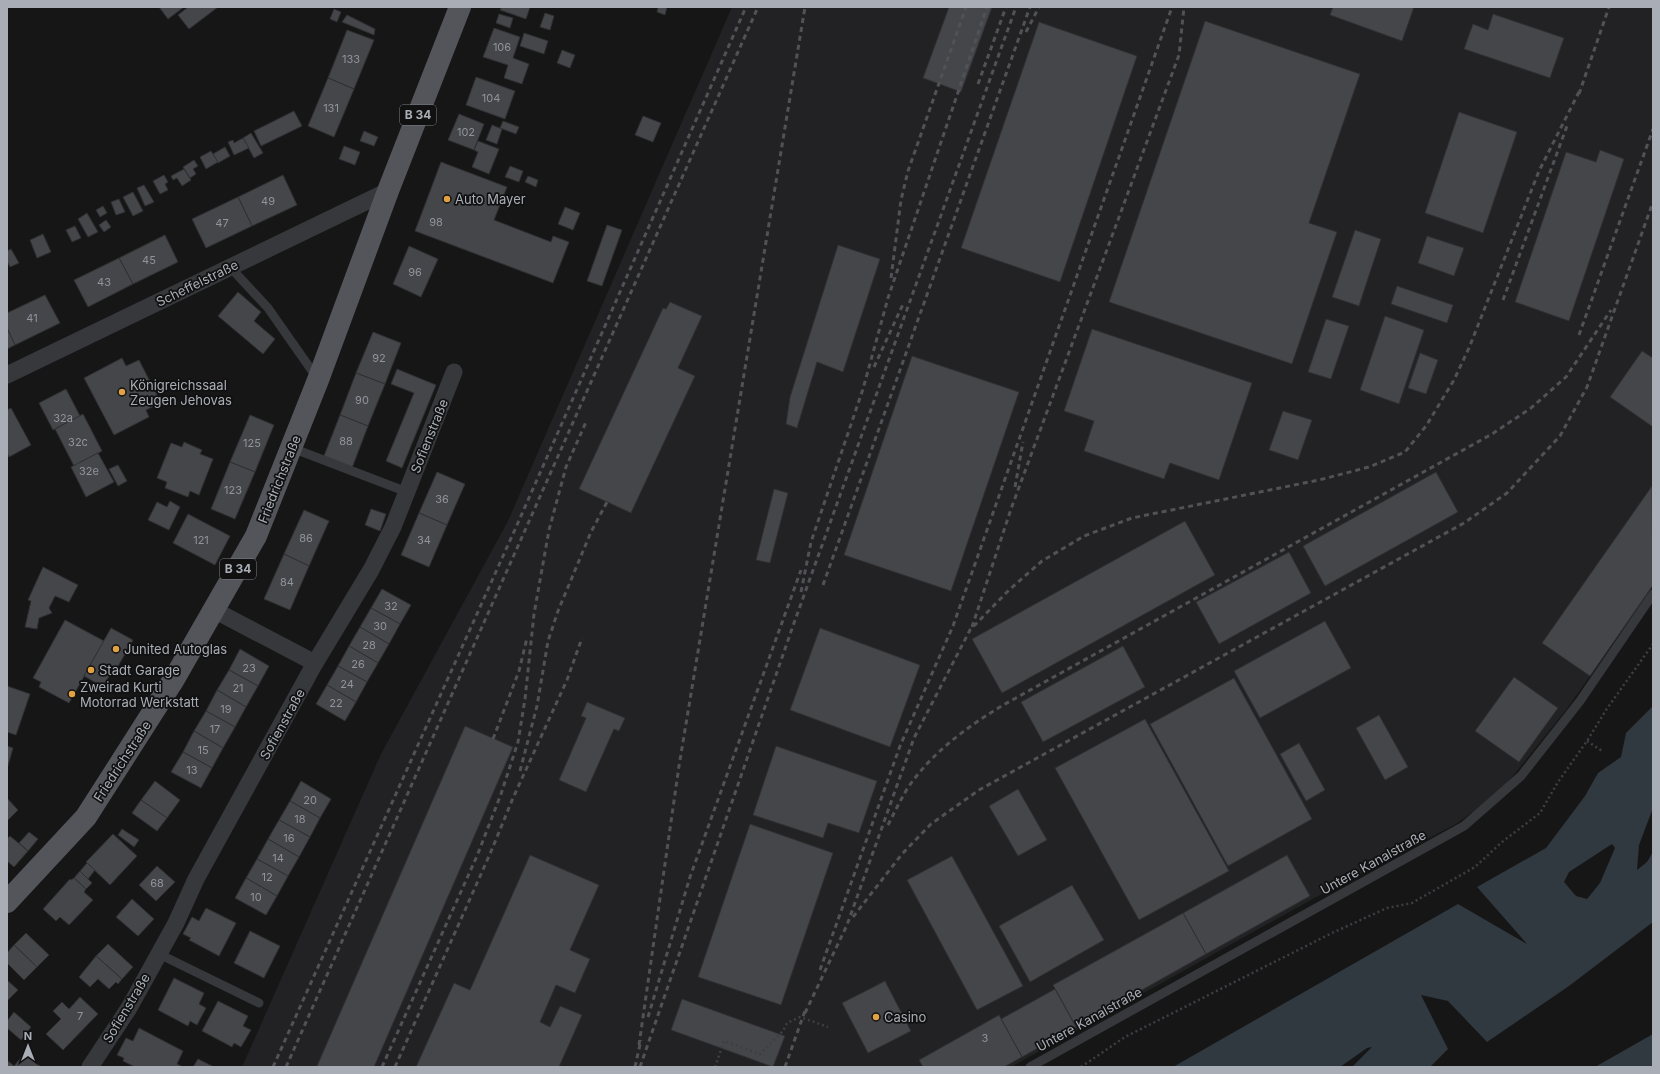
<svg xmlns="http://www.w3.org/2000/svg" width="1660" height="1074" font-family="Inter,sans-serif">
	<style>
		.built { fill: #222224 }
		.water { fill: #30393f; fill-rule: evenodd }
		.building { fill: #45464a; stroke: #303033 }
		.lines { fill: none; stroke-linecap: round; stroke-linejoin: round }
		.path { stroke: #3d3f43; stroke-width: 2.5; stroke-dasharray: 2 3; stroke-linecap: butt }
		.lane { stroke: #37383c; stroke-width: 9 }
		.street { stroke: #37383c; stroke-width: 17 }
		.primary { stroke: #53555b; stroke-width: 22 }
		.rail { stroke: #505257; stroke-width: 3; stroke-dasharray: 5 4; stroke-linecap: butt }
		.poi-dot { fill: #e1a244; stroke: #111112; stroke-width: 1.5 }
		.labels { text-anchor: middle; stroke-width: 3.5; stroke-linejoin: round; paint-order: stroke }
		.number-label { font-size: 11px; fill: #90949b }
		.shield { fill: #111112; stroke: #7b7f85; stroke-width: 1 }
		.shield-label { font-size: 12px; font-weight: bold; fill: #a9aeb6 }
		.poi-label { font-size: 13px; fill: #a9aeb6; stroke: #111112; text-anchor: start }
		.street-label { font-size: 13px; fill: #a9aeb6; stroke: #111112 }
	</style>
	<rect width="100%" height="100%" fill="#161617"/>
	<polygon class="built" points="732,7 1653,7 1653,587 1566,710 1500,792 1456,824 1318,896 1011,1067 242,1067 381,754 508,521"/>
	<g class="water">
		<path d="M1653 706V808L1639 845 1637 870 1647 862 1653 852V922L1569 986 1487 1042 1448 1001 1421 995 1448 1049 1430 1067H1352L1372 1047 1367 1048 1340 1067H1173L1458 904 1527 944 1477 887 1546 848 1585 796 1598 773 1621 757 1626 733ZM1612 844 1615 848 1600 883 1587 899 1576 896 1564 882 1569 872Z"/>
		<polygon points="1653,1034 1653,1067 1595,1067"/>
	</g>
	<g class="building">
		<polygon points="159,7 184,7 168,19"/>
		<polygon points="188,7 218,7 189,29 178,15"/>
		<polygon points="502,7 530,7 526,19 500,10"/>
		<polygon points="658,7 667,7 665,15 657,12"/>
		<polygon points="949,7 992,7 961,92 923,78"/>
		<polygon points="1333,7 1414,7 1402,41 1330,15"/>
		<polygon points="334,9 341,12 337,22 330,19"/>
		<polygon points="545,13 554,16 550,30 540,27"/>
		<polygon points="499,14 513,18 510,28 496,23"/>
		<polygon points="1493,14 1564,38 1550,78 1464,49 1473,24 1488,30"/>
		<polygon points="347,15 375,29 374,35 342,22"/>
		<polygon points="1205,21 1360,74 1309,223 1337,232 1292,364 1109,302"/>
		<polygon points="1039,22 1137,56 1060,282 961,248"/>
		<polygon points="494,28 520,37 513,58 529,64 522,84 504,78 508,65 483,57"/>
		<polygon points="347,30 374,40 354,89 328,78"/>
		<polygon points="524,33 548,41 544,54 520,46"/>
		<polygon points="562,50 575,55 570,68 557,63"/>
		<polygon points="476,77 515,91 505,119 466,105"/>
		<polygon points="328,78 354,89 334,137 308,126"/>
		<polygon points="294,111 302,126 261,146 254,131"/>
		<polygon points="1459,112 1517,132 1483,233 1425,213"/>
		<polygon points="459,114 484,124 474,150 448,140"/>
		<polygon points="643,116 661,123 653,142 635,135"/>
		<polygon points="503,121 519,127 516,134 500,128"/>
		<polygon points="492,125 502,129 497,144 486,140"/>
		<polygon points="364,131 378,137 374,146 360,141"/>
		<polygon points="251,133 263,153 254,158 243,138"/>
		<polygon points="243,138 249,148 234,155 228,142 233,140 234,143"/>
		<polygon points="478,141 499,149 489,174 472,167 478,152 474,150"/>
		<polygon points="344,146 360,152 355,165 339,159"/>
		<polygon points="225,147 230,156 218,163 213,154"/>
		<polygon points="1600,150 1624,159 1569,321 1515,302 1566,152 1596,162"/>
		<polygon points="211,151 218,162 206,169 200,157"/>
		<polygon points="194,160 198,166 193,169 196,174 190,178 183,167"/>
		<polygon points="441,162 507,187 494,220 551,242 553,236 569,242 553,283 415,231"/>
		<polygon points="510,166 523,171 519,182 505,177"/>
		<polygon points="184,169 191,180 182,186 177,178 173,180 171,176"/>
		<polygon points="164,175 168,182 165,184 168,190 160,194 153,181"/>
		<polygon points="283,175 297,205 252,226 238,197"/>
		<polygon points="528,176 538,180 536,187 525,182"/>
		<polygon points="144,185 154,202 145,206 137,188"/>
		<polygon points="133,192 143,211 133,216 123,197"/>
		<polygon points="238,197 252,226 206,248 192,219"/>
		<polygon points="119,199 125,212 116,215 111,202"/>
		<polygon points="103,206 107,213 100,217 96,210"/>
		<polygon points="565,207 580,213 573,230 558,224"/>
		<polygon points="87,213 98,232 88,237 78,219"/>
		<polygon points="106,220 111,227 104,232 99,225"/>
		<polygon points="607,225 622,230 602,286 587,281"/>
		<polygon points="75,226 81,238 72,242 66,230"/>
		<polygon points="1355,230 1381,239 1359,306 1332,297"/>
		<polygon points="43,234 51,252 37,258 30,240"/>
		<polygon points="165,235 178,262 133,284 119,258"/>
		<polygon points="1427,236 1464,248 1454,276 1418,263"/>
		<polygon points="838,245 880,259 843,372 817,362 797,428 786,424 790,397"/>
		<polygon points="409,246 438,259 421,297 393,284"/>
		<polygon points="11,249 19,263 10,267 7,261 7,251"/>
		<polygon points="119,258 133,284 88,307 74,280"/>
		<polygon points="1397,286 1453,305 1447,323 1391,304"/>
		<polygon points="238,292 261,312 254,321 275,339 263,354 218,316"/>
		<polygon points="45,295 60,323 15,345 7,328 7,313"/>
		<polygon points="670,302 702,316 678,368 695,376 631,513 579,489 663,308 666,309"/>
		<polygon points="1385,316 1424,330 1399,404 1360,390"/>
		<polygon points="1326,319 1349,326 1331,379 1308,372"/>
		<polygon points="7,328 15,345 7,349"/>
		<polygon points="1092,329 1252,383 1219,480 1170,463 1164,479 1084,451 1094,421 1064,411"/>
		<polygon points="373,332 401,343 385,384 356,373"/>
		<polygon points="1642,351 1653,358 1653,427 1610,397"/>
		<polygon points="1420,353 1438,360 1426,394 1408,388"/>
		<polygon points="912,356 1019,392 951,591 844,555"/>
		<polygon points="122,358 126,366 139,360 161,403 146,410 149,417 114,435 84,378"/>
		<polygon points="397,369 436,385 402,468 386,461 414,393 391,384"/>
		<polygon points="356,373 385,384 368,426 340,415"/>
		<polygon points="66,389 80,416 53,430 39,403"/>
		<polygon points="11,408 31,445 9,457 7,453 7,410"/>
		<polygon points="1283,411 1312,420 1298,460 1269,450"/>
		<polygon points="83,414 102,451 74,466 55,429"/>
		<polygon points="250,415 274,425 255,472 230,462"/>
		<polygon points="340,415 368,426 352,468 324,456"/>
		<polygon points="184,442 202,450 200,454 213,459 199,495 190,491 188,497 165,488 167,482 157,478 171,443 182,447"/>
		<polygon points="98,453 114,482 86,497 71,467"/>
		<polygon points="230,462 255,472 235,519 211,509"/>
		<polygon points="118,465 127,481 118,486 109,469"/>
		<polygon points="437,472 465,484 447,525 419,513"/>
		<polygon points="1436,472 1458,512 1325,586 1303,546"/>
		<polygon points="1652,486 1653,585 1590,676 1542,643"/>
		<polygon points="774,489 788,493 770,563 756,560"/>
		<polygon points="170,501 180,507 169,530 148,520 157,502 167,507"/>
		<polygon points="371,509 386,514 380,531 365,525"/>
		<polygon points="304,510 329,521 309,566 284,554"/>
		<polygon points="419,513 447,525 429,567 401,555"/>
		<polygon points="188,514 230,536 215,565 173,543"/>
		<polygon points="1185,521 1215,575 1002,693 972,639"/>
		<polygon points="1289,552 1311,593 1219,644 1196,602"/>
		<polygon points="284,554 309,566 290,610 264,599"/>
		<polygon points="43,567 78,585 69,602 55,596 49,608 52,613 39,618 37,629 25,627 31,601 28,600"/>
		<polygon points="382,589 411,605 400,624 371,608"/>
		<polygon points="371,608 400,624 389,644 360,627"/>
		<polygon points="65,620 104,641 69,703 39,687 41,682 33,678"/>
		<polygon points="1325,621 1351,668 1260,718 1234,671"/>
		<polygon points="360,627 389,644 378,663 349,646"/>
		<polygon points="111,628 133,640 117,668 114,667 103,687 84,676"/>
		<polygon points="820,628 920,665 890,747 790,710"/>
		<polygon points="349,646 378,663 367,682 338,666"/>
		<polygon points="1123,646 1145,687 1043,742 1021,702"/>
		<polygon points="240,649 269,666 258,686 229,670"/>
		<polygon points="338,666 367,682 356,702 327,685"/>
		<polygon points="229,670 258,686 246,707 217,690"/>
		<polygon points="1514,677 1558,708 1519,762 1475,731"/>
		<polygon points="1234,678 1312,819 1228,866 1150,724"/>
		<polygon points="327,685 356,702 345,721 316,704"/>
		<polygon points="7,686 30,694 16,735 7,732"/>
		<polygon points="217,690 246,707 235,727 206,711"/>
		<polygon points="587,702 625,718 619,731 614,729 586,792 559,780 586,718 581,716"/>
		<polygon points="206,711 235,727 223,748 194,731"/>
		<polygon points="1379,715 1408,767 1385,780 1356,728"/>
		<polygon points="1145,719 1229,871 1139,920 1055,768"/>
		<polygon points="465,726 513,747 374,1067 320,1067 317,1066"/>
		<polygon points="194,731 223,748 212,768 183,752"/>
		<polygon points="1299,743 1325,790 1306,801 1280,754"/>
		<polygon points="7,746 13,748 7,769"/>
		<polygon points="776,746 877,781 859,833 828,823 823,838 753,815"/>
		<polygon points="183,752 212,768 201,788 171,772"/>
		<polygon points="155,781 180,800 167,818 141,800"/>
		<polygon points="301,781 331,799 320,818 290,801"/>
		<polygon points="1018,789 1047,840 1018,856 989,806"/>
		<polygon points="7,798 18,810 7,821"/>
		<polygon points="141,800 167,818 157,831 132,813"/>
		<polygon points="290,801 320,818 310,837 279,820"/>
		<polygon points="279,820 310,837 299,857 268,839"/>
		<polygon points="750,824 833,853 781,1005 698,977"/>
		<polygon points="122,829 139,840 134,847 118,835"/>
		<polygon points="29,832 38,839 28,851 19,843"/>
		<polygon points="113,834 137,856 110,885 86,862"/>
		<polygon points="10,836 28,851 14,867 7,861 7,839"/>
		<polygon points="268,839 299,857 288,876 257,859"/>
		<polygon points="530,855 599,885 570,950 590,959 575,993 556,985 540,1022 550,1027 560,1006 582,1015 559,1067 416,1067 454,983 470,990"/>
		<polygon points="1287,855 1310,896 1206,954 1183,913"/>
		<polygon points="952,856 1023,986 977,1010 907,880"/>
		<polygon points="257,859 288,876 277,896 246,878"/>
		<polygon points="87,863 95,870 88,879 80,871"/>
		<polygon points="157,866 175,882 156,901 139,885"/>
		<polygon points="80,871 92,883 86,889 74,878"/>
		<polygon points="74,878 86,889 84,892 93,900 69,925 60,917 56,921 43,909 70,879 71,880"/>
		<polygon points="246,878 277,896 266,915 235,898"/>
		<polygon points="1072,885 1104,940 1030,982 999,926"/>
		<polygon points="132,899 154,919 138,936 116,917"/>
		<polygon points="206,908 236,923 219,956 189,940 191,938 183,934 192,917 199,921"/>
		<polygon points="1183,913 1206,954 1076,1027 1053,985"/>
		<polygon points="250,931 280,946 264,978 234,963"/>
		<polygon points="26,933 49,955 37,967 14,945"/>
		<polygon points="108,944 133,967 122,979 96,956"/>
		<polygon points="14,945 37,967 24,980 7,963 7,953"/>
		<polygon points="96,956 122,979 118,984 116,982 109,989 98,979 90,987 79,977"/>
		<polygon points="174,978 204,993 199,1004 206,1008 197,1025 190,1021 188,1026 158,1010"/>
		<polygon points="7,980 18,990 7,1001"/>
		<polygon points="885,981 911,1031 868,1053 842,1003"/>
		<polygon points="1055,989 1076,1027 1022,1057 1001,1019"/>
		<polygon points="80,997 98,1014 63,1050 46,1034 61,1019 53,1011 62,1002 69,1009"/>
		<polygon points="682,999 785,1036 773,1067 671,1030"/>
		<polygon points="218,1001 248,1016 243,1026 251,1030 241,1047 234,1043 232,1047 202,1031"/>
		<polygon points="14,1012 31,1027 21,1040 7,1028 7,1021"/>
		<polygon points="999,1015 1022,1057 1004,1067 923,1067 919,1060"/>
		<polygon points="139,1028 183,1051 177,1064 183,1067 135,1067 123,1061 124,1058 117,1055 126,1038 133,1041"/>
		<polygon points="25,1053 41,1067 7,1067 8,1061 14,1066"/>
		<polygon points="198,1059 214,1067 193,1067"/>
	</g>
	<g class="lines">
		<g class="path">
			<polyline points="1587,741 1602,751"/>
			<polyline points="715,1067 724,1041 760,1054 783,1031 787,1023 800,1017 828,1027"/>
			<polyline points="1081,1067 1125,1037 1332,933 1387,908 1412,903 1475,867 1502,842 1540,813 1558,782 1587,741 1606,710 1653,644"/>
		</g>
		<g class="lane">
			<polyline points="230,267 268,308 317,378"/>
			<polyline points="292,448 407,492"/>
			<polyline points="159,954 259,1003"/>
			<polyline points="1030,1067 1464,826 1521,776 1580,701 1653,594"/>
		</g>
		<g class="street">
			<polyline points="7,375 388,191"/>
			<polyline points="214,610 315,663"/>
			<polyline points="90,1067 129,1008 176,923 196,879 315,663 371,570 393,527 454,372"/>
		</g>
		<polyline class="primary" points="7,902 86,817 174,679 256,536 318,380 388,191 460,7"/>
		<g class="rail">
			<polyline points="1026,32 1039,7"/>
			<polyline points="978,84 1006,7"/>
			<polyline points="1579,94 1609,7"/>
			<polyline points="891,278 901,200 908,171 966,7"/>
			<polyline points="1503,300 1567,126"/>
			<polyline points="1579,335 1653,129"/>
			<polyline points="874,367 904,302"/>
			<polyline points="1015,487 1023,442"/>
			<polyline points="823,585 1030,7"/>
			<polyline points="801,592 811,542 863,389 888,298 987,7"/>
			<polyline points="972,627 1011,509 1179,55 1184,7"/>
			<polyline points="493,739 519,671 527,638"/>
			<polyline points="520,771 537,706 548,641 558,611 591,532 607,502"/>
			<path d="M888 825C894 813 900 801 907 789 931 753 968 726 1005 704L1492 434 1531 408 1566 377 1611 310"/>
			<polyline points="853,917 902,854 931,824 979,790 1464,523 1507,493 1560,436 1587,387 1653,202"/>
			<polyline points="820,970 900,746 953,626 1172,7"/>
			<polyline points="805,1013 847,925 914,738 970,630 1009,590 1042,561 1084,536 1132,518 1319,480 1369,467 1405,452 1426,426 1454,380 1469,348 1539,171 1581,88"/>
			<polyline points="648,1017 690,877 801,570"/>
			<polyline points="639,1045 679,766 805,7"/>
			<polyline points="273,1067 517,525 746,7"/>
			<polyline points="286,1067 758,7"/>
			<polyline points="382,1067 477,856 501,794 518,742 525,699 534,614 549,530 566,467 586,422"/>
			<polyline points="395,1067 490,854 513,798 567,680 582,638"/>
			<polyline points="635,1067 641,1040"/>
			<polyline points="640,1067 794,623 1016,7"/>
			<polyline points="785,1067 806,1008"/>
		</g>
	</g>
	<g class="poi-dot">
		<circle cx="447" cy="199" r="4"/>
		<circle cx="122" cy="392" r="4"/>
		<circle cx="116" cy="649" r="4"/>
		<circle cx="91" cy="670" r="4"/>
		<circle cx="72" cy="694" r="4"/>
		<circle cx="876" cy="1017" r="4"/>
	</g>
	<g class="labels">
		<g class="number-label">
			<text x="502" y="51">106</text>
			<text x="351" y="63">133</text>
			<text x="491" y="102">104</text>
			<text x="331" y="112">131</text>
			<text x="466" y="136">102</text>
			<text x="268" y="205">49</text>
			<text x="436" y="226">98</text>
			<text x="222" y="227">47</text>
			<text x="149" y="264">45</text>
			<text x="415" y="276">96</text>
			<text x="104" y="286">43</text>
			<text x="32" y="322">41</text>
			<text x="379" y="362">92</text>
			<text x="362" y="404">90</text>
			<text x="63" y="422">32a</text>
			<text x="346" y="445">88</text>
			<text x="78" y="446">32c</text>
			<text x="252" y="447">125</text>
			<text x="89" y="475">32e</text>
			<text x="233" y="494">123</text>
			<text x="442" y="503">36</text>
			<text x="306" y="542">86</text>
			<text x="201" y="544">121</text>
			<text x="424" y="544">34</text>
			<text x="287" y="586">84</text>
			<text x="391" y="610">32</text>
			<text x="380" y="630">30</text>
			<text x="369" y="649">28</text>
			<text x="358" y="668">26</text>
			<text x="249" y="672">23</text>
			<text x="347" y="688">24</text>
			<text x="238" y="692">21</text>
			<text x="336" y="707">22</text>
			<text x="226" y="713">19</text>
			<text x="215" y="733">17</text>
			<text x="203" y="754">15</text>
			<text x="192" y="774">13</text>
			<text x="310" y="804">20</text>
			<text x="300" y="823">18</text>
			<text x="289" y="842">16</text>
			<text x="278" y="862">14</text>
			<text x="267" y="881">12</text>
			<text x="157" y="887">68</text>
			<text x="256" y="901">10</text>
			<text x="80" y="1020">7</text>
			<text x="985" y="1042">3</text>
		</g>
		<g class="shield">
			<rect x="400" y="105" width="36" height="20" rx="3"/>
			<rect x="220" y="559" width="36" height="20" rx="3"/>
		</g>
		<g class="shield-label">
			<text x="418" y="119">B 34</text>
			<text x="238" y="573">B 34</text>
		</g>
		<g class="poi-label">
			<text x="455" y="204">Auto Mayer</text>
			<text x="130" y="390">Königreichssaal<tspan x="130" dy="15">Zeugen Jehovas</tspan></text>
			<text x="124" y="654">Junited Autoglas</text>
			<text x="99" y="675">Stadt Garage</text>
			<text x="80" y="692">Zweirad Kurti<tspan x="80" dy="15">Motorrad Werkstatt</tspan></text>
			<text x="884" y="1022">Casino</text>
		</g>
		<g class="street-label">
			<text transform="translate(197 283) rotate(-26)" y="5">Scheffelstraße</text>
			<text transform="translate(429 436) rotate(-68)" y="5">Sofienstraße</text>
			<text transform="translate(279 479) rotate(-68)" y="5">Friedrichstraße</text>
			<text transform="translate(282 724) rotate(-61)" y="5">Sofienstraße</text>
			<text transform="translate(122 761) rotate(-57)" y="5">Friedrichstraße</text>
			<text transform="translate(1373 862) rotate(-29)" y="5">Untere Kanalstraße</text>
			<text transform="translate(126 1008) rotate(-59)" y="5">Sofienstraße</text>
			<text transform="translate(1089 1019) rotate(-29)" y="5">Untere Kanalstraße</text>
		</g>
	</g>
	<rect width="1660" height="1074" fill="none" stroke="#a9aeb6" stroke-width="16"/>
	<g transform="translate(28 1046)" stroke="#111112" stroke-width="3" paint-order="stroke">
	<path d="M0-3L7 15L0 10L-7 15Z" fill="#a9aeb6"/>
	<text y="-6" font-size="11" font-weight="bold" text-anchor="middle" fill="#a9aeb6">N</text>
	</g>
</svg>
